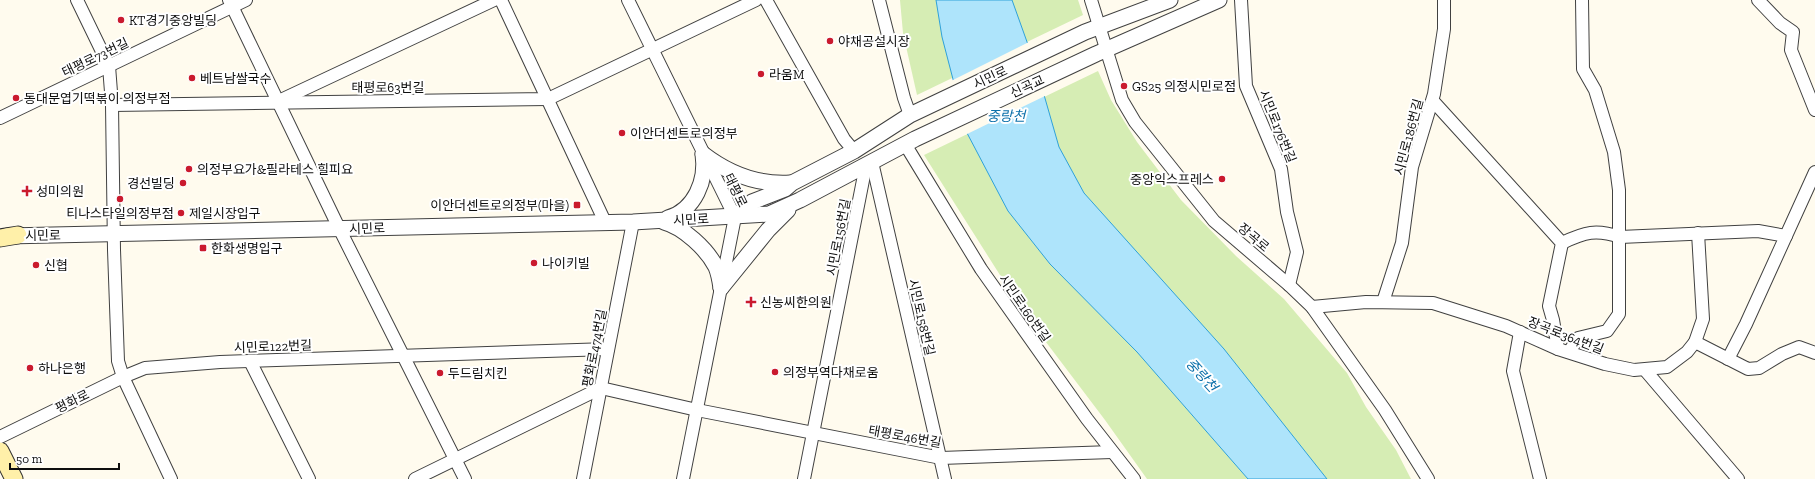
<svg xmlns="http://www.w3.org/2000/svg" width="1815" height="479" font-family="'Zilla Slab','Noto Sans KR',serif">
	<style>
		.green { fill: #d6edb4 }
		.water { fill: #aee4fb; stroke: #2fa1d9 }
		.pier { fill: #fffbee }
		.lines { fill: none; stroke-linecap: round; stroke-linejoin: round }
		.minor-casing { stroke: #414141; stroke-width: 14 }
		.tertiary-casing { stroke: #414141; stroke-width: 17 }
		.secondary-casing { stroke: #303030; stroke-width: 19 }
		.minor { stroke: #fff; stroke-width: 12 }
		.tertiary { stroke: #fff; stroke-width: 15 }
		.secondary { stroke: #fff0a9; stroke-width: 17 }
		.poi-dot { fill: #ca1a2e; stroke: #fff; stroke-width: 1.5 }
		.labels { text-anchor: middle; stroke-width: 4; stroke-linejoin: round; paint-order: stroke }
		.poi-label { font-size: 13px; fill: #0e0e0e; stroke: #fff; text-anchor: start }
		.street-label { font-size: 13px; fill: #0e0e0e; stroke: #fff }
		.water-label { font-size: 14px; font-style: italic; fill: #0c70aa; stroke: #fff }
	</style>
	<rect width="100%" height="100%" fill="#fffbee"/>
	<g class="green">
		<polygon points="900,0 1078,0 1083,15 917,95 903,33"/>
		<polygon points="1098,71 1111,100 1137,142 1181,200 1236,256 1284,299 1347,373 1366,407 1396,450 1411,479 1147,479 1105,420 1024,313 924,155"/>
	</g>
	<polygon class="water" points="936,0 1012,0 1036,67 1059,147 1084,193 1224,349 1327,479 1248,479 1137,352 1050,264 1008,211 967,133 942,37"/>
	<polygon class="pier" points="1029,42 1047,95 965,135 951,81"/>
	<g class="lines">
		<defs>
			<g id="minor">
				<polyline points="77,0 109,66 112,105 114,250 118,361 123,377 171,479"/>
				<polyline points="229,0 339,228 465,479"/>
				<polyline points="501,0 605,222"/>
				<polyline points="628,0 735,217 683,479"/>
				<polyline points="766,0 844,139 854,151"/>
				<polyline points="879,0 904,98 910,115"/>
				<polyline points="1091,0 1122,100 1135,122 1214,221 1289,285 1312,307 1385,410 1428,479"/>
				<polyline points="1241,0 1246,86 1281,169 1287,212 1297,252 1289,285"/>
				<polyline points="1758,0 1780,23 1793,32 1791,50 1815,110"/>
				<polyline points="283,99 494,0"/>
				<polyline points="1433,101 1562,243 1549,306 1553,320 1558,349"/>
				<polyline points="112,105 548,99 756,0"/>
				<polyline points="0,118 246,0"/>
				<polyline points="905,144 981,269 1087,419 1134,479"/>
				<polyline points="872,162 945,479"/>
				<path d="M1562 243C1585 232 1596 229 1620 237L1758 231 1786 236"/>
				<polyline points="1383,302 1402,243 1412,167 1434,94 1444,29 1444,0"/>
				<polyline points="1312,307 1366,302 1433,303 1506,326 1558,349 1605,364 1634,370 1667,367 1687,352 1695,342 1703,319 1698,233"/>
				<polyline points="1520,332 1513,371 1540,479"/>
				<polyline points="1695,342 1748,369 1759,368 1782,354 1799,347 1815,353"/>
				<polyline points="1569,352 1578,338 1607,331 1619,314 1619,190 1614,152 1595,90 1583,69 1582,0"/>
				<polyline points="1728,359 1746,324 1815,172"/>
				<polyline points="250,361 309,479"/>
				<polyline points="1645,370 1738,479"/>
				<polyline points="0,437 123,377 145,368 220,362 608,349"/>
				<polyline points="415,479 601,388 697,410 941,458 1112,452"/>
				<polyline points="583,479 633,222"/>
				<polyline points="804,479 866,165"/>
			</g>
			<g id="tertiary">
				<path d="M703 154C729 174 757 185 790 183"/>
				<polyline points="735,217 752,202 785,189 792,183 854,151 910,115 1085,32 1170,0"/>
				<path d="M668 218C695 210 707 180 703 154"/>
				<path d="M664 222C683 227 707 249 716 267 719 274 720 281 721 288"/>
				<polyline points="7,236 633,222 769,214 800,200 915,139 1096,54 1219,0"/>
				<polyline points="721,288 768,230 788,210"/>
			</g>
			<g id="secondary">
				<polyline points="0,238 18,235"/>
				<polyline points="0,451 14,479"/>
			</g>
		</defs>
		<use href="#minor" class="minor-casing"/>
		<use href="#tertiary" class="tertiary-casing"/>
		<use href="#secondary" class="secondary-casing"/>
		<use href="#minor" class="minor"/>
		<use href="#tertiary" class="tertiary"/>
		<use href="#secondary" class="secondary"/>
	</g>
	<g class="poi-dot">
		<circle cx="121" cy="20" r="4"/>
		<circle cx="830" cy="41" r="4"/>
		<circle cx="761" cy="74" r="4"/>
		<circle cx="192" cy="78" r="4"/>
		<circle cx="1124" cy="86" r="4"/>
		<circle cx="16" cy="98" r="4"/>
		<circle cx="622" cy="133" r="4"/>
		<circle cx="189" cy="169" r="4"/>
		<circle cx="1222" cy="179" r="4"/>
		<circle cx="183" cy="183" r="4"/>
		<path d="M25 185h4v4h4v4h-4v4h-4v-4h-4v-4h4z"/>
		<circle cx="120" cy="199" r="4"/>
		<rect x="573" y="201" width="8" height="8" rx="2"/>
		<circle cx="181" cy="213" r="4"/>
		<rect x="199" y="244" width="8" height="8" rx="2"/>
		<circle cx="534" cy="263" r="4"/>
		<circle cx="36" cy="265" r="4"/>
		<path d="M749 296h4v4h4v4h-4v4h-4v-4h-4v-4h4z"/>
		<circle cx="30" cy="368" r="4"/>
		<circle cx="775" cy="372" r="4"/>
		<circle cx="440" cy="373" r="4"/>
	</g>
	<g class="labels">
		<g class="poi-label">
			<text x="129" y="25">KT경기중앙빌딩</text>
			<text x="838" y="46">야채공설시장</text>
			<text x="769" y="79">라움M</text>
			<text x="200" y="83">베트남쌀국수</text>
			<text x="1132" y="91">GS25 의정시민로점</text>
			<text x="24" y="103">동대문엽기떡볶이 의정부점</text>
			<text x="630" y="138">이안더센트로의정부</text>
			<text x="197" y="174">의정부요가&amp;필라테스 힐피요</text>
			<text x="1214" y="184" text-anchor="end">중앙익스프레스</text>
			<text x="175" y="188" text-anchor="end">경선빌딩</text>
			<text x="36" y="196">성미의원</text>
			<text x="569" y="210" text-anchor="end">이안더센트로의정부(마을)</text>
			<text x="120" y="218" text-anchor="middle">티나스타일의정부점</text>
			<text x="189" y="218">제일시장입구</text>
			<text x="211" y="253">한화생명입구</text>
			<text x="542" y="268">나이키빌</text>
			<text x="44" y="270">신협</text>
			<text x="760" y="307">신농씨한의원</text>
			<text x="38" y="373">하나은행</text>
			<text x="783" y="377">의정부역다채로움</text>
			<text x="448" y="378">두드림치킨</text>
		</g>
		<g class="street-label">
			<text transform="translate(95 57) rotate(-26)" y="5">태평로73번길</text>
			<text transform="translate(990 77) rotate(-25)" y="5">시민로</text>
			<text transform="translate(1027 86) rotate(-25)" y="5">신곡교</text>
			<text x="388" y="92">태평로63번길</text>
			<text transform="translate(1278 126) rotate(68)" y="5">시민로176번길</text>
			<text transform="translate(1408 137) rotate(-75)" y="5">시민로186번길</text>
			<text transform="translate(736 190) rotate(64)" y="5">태평로</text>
			<text transform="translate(691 219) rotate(-3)" y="5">시민로</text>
			<text transform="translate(367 228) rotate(-2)" y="5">시민로</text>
			<text transform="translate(43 235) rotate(-1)" y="5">시민로</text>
			<text transform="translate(838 237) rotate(-79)" y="5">시민로156번길</text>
			<text transform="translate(1254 237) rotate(40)" y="5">장곡로</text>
			<text transform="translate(1025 308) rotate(55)" y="5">시민로160번길</text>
			<text transform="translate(922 317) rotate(77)" y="5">시민로158번길</text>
			<text transform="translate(1566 335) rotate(21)" y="5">장곡로364번길</text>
			<text transform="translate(273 346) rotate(-2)" y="5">시민로122번길</text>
			<text transform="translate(594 348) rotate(-79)" y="5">평화로474번길</text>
			<text transform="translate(72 401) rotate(-26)" y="5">평화로</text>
			<text transform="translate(905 436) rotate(10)" y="5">태평로46번길</text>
		</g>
		<g class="water-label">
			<text x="1006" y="121">중랑천</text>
			<text transform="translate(1202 375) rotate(48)" y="5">중랑천</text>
		</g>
	</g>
	<path d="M10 463v6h109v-6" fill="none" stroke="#0e0e0e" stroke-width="2"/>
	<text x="16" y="463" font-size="12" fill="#0e0e0e" stroke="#ffffff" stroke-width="3" paint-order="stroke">50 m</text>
</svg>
